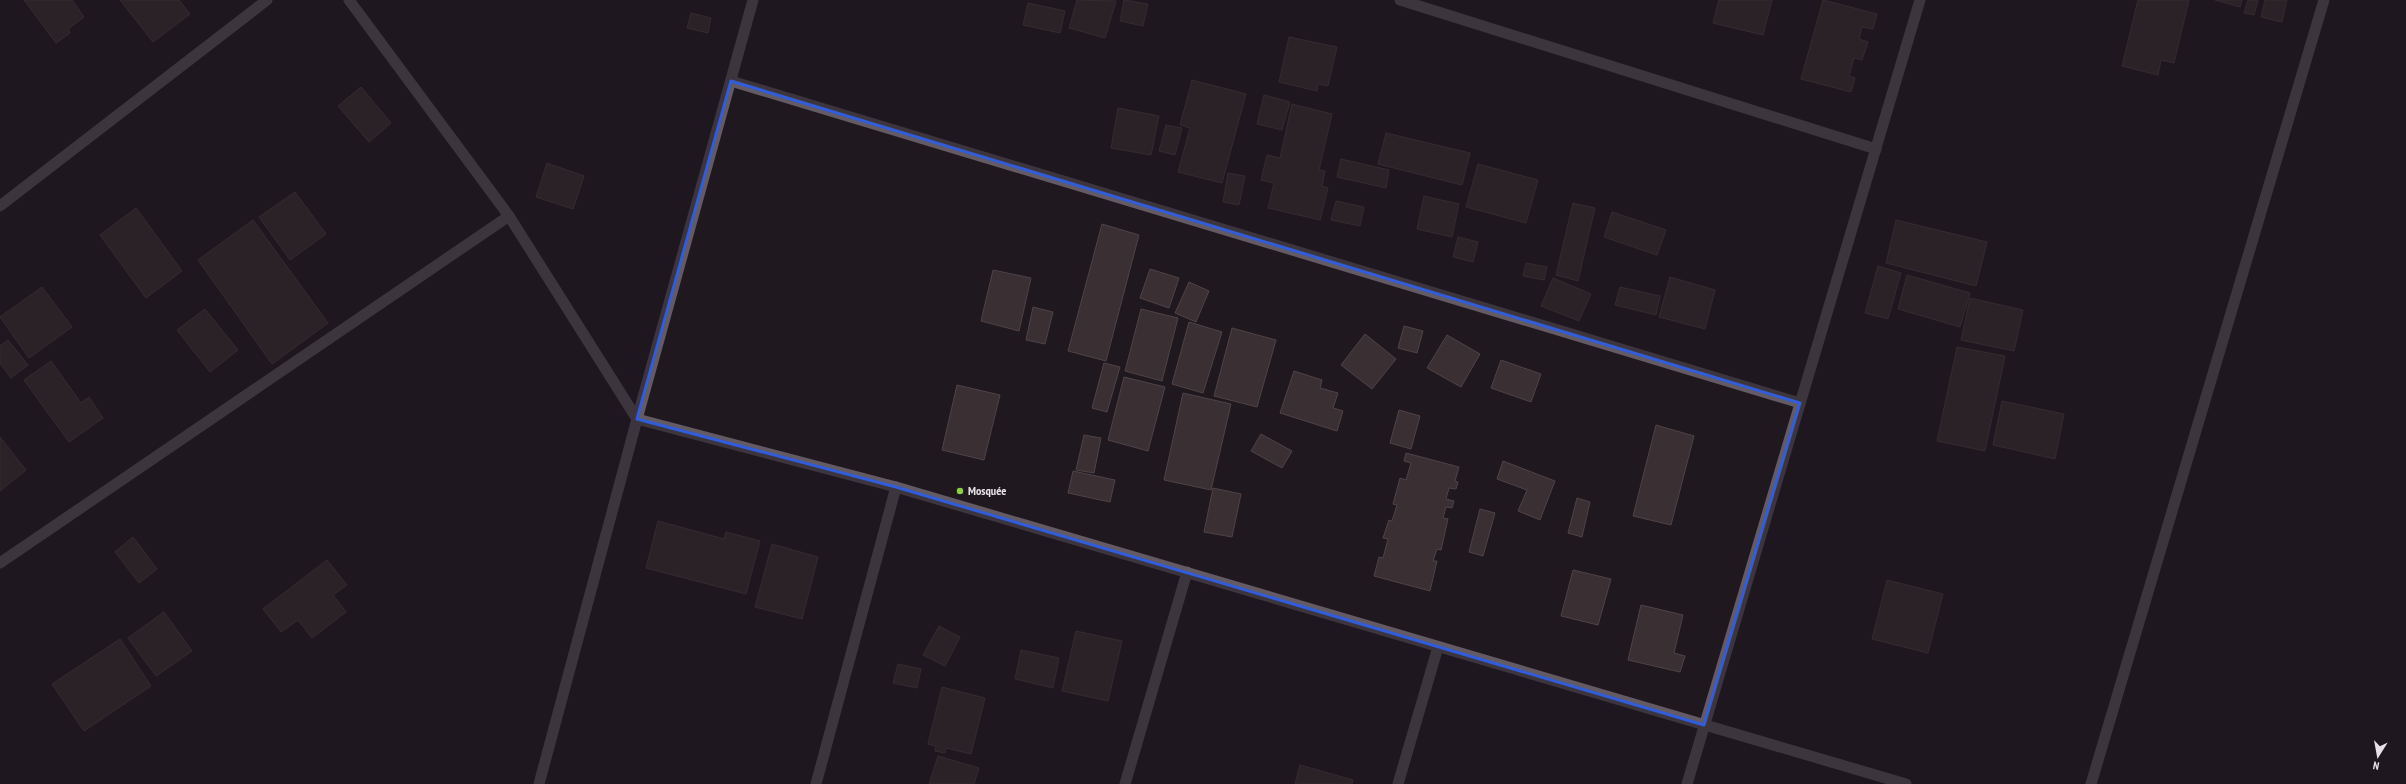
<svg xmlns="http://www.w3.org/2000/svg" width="2406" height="784" font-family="'PT Sans Narrow',sans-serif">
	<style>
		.building { fill: #3a2f32; stroke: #4f4346 }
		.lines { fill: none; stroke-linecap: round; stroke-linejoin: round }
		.minor { stroke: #635a63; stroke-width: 11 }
		.marked { fill: none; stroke: #315dda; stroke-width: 3; stroke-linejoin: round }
		.poi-dot { fill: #8cce45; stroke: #1f181f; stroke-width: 1.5 }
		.labels { text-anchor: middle; stroke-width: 3; stroke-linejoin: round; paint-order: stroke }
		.poi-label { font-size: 12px; font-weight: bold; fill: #e7e2e7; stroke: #1f181f; text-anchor: start }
	</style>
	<rect width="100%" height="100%" fill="#1f181f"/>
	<g class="building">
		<polygon points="24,0 72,0 84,17 68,29 70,33 56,43"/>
		<polygon points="120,0 179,0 190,14 153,42"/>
		<polygon points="1077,0 1116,1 1105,38 1069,28"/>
		<polygon points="1124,0 1148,4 1143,26 1120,21"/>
		<polygon points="1719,0 1772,0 1763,35 1713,23"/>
		<polygon points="1823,0 1877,14 1873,29 1862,27 1859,39 1868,42 1862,60 1854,58 1849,76 1855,78 1851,92 1801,79"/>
		<polygon points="2138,0 2189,0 2174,63 2161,60 2158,75 2122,66"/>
		<polygon points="2215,0 2242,0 2240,7"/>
		<polygon points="2248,0 2258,0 2254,15 2244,13"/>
		<polygon points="2265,0 2287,0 2282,22 2261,17"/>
		<polygon points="1028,3 1065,11 1060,33 1023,25"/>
		<polygon points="691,13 711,18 708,33 687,28"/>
		<polygon points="1289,37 1337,47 1328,86 1318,84 1317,91 1279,82"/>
		<polygon points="1192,80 1246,94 1222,183 1178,172 1190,128 1180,125"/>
		<polygon points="361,87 391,123 369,142 338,106"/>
		<polygon points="1264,95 1290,102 1282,130 1257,124"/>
		<polygon points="1292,104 1332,114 1319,170 1325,171 1322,186 1328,188 1320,220 1268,208 1274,183 1261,180 1267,155 1280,158"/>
		<polygon points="1118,108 1159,116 1151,155 1111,148"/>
		<polygon points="1166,125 1182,128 1175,155 1159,151"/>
		<polygon points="1386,133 1470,153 1462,185 1378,164"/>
		<polygon points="1341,159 1389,170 1386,188 1337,177"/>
		<polygon points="547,163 584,176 573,209 536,197"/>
		<polygon points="1478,164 1538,180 1526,223 1466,207"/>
		<polygon points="1228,173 1245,176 1239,205 1223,202"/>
		<polygon points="295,192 326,234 290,260 259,217"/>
		<polygon points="1424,196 1459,204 1452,237 1417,229"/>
		<polygon points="1336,201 1364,207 1360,226 1331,220"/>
		<polygon points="1573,203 1595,208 1578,281 1556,275"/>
		<polygon points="136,208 182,271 146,298 100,235"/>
		<polygon points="1612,212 1666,230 1657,255 1604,237"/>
		<polygon points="253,220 328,323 272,364 198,260"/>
		<polygon points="1896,220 1987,242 1976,286 1886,263"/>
		<polygon points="1102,224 1139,235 1106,361 1068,351"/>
		<polygon points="1458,237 1478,242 1473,262 1453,257"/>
		<polygon points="1526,263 1547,267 1544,280 1523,276"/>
		<polygon points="1878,266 1901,273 1888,319 1865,313"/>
		<polygon points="1150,269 1179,278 1169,308 1140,298"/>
		<polygon points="993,270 1031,278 1019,331 981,321"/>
		<polygon points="1907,275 1970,293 1960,327 1898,309"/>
		<polygon points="1670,277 1715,290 1705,329 1659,317"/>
		<polygon points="1553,278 1591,294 1579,321 1541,306"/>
		<polygon points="1189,282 1209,291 1196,322 1175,313"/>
		<polygon points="42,287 72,327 29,358 0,317"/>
		<polygon points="1620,287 1660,296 1656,315 1615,305"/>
		<polygon points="1970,298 2023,310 2014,351 1961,340"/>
		<polygon points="1033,307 1053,312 1045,344 1026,340"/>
		<polygon points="205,309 238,350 210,372 177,330"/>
		<polygon points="1141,309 1178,318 1162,381 1125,371"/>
		<polygon points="1189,322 1222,332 1203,393 1172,384"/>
		<polygon points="1404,326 1423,331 1417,353 1398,348"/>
		<polygon points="1232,328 1276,340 1257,407 1214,396"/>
		<polygon points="1365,334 1396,359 1372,389 1341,365"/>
		<polygon points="1447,335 1480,354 1461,387 1427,368"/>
		<polygon points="8,340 28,365 11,378 0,363 0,346"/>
		<polygon points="1957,347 2005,356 1985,451 1937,441"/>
		<polygon points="1501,360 1541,374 1531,402 1491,388"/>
		<polygon points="51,361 81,403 89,397 103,418 69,442 24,380"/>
		<polygon points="1104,363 1120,367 1107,412 1092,408"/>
		<polygon points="1294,371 1322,380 1320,388 1338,393 1333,408 1343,411 1337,431 1280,413"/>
		<polygon points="1124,377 1165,387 1148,451 1108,440"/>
		<polygon points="957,385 1000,395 984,460 942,450"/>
		<polygon points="1183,393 1231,404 1211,490 1164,480"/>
		<polygon points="2002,401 2064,414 2055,459 1993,445"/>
		<polygon points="1399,410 1420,416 1411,449 1390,443"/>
		<polygon points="1656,425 1694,436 1671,525 1633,516"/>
		<polygon points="1261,434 1292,451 1282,468 1251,451"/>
		<polygon points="1084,435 1101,438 1094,473 1076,470"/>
		<polygon points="0,437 26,470 0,491"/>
		<polygon points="1406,453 1459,467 1455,481 1458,482 1456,489 1449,488 1446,499 1454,501 1452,508 1446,507 1443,518 1448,519 1441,550 1437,549 1433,561 1437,561 1430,591 1374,576 1379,557 1383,558 1388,539 1383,538 1389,520 1392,521 1397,505 1393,504 1400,478 1406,480 1411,463 1404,461"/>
		<polygon points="1503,461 1555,481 1540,520 1518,511 1527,490 1497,479"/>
		<polygon points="1073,471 1115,480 1110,502 1068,493"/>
		<polygon points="1213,488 1241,494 1232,537 1204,532"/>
		<polygon points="1577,498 1590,502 1582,537 1568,533"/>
		<polygon points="1480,509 1495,513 1483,556 1469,552"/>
		<polygon points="658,521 724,539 726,532 760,541 746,594 646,568"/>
		<polygon points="133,537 157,569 139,583 115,552"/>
		<polygon points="772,544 818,557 802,619 755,607"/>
		<polygon points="327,560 347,585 333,595 346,612 312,638 298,620 281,632 263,609"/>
		<polygon points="1573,570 1611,579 1598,625 1561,616"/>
		<polygon points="1887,580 1943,594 1928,653 1872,639"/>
		<polygon points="1641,605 1683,615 1674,653 1685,656 1680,672 1628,660"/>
		<polygon points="164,612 192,651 156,676 128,638"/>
		<polygon points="939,626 960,637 945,666 923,655"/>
		<polygon points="1076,631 1122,641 1108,701 1062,691"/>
		<polygon points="120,639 151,686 84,731 52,684"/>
		<polygon points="1021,650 1059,658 1053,688 1015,679"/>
		<polygon points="898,664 921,669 917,688 893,683"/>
		<polygon points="942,687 985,698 971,754 946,748 945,753 935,751 936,746 928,744"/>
		<polygon points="938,756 979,768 974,784 929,784"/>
		<polygon points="1300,765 1353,780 1352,784 1295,784"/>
	</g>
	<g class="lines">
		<g class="minor">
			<polyline points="349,0 509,216 637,419 896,487 1906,784"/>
			<polyline points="1400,0 1876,149"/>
			<polyline points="731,81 1800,403"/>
			<polyline points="0,206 267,0"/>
			<polyline points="0,563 509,216"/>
			<polyline points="539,784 637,419 753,0"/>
			<polyline points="816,784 896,487"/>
			<polyline points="1125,784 1187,572"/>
			<polyline points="1398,784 1438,647"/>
			<polyline points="1687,784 1920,0"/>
			<polyline points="2091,784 2324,0"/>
		</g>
	</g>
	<path d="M0 0H2406V784H0ZM731 81 1800 403 1704 725 896 487 637 419Z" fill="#1f181f" fill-opacity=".55" fill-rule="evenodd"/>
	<path class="marked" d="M731 81 1800 403 1704 725 896 487 637 419Z"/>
	<circle class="poi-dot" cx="960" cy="491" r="4"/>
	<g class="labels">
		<g class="poi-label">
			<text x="968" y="495">Mosquée</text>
		</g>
	</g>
	<g transform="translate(2378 756) rotate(191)" stroke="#1f181f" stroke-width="3" paint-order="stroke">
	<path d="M0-3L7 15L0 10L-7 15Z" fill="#e7e2e7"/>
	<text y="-6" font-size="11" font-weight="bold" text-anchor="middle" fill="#e7e2e7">N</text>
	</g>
</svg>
